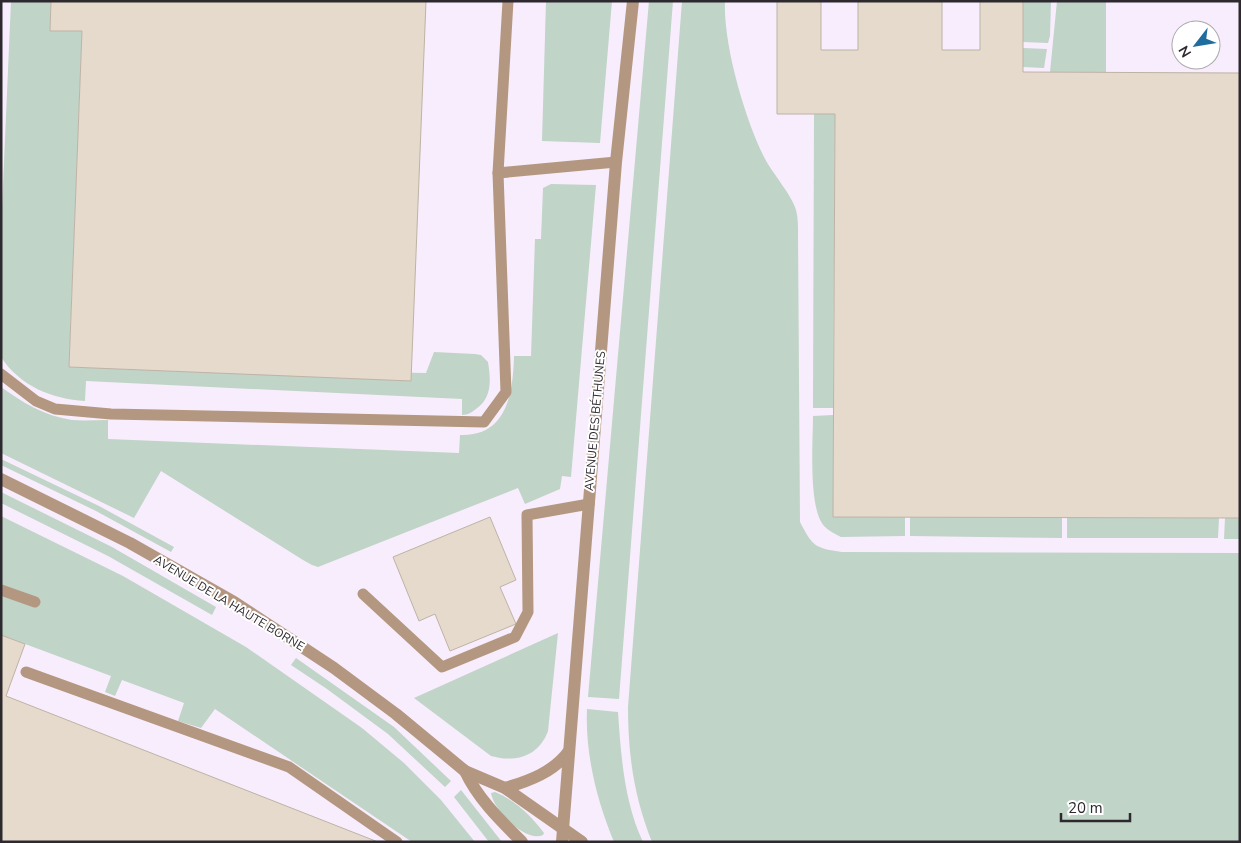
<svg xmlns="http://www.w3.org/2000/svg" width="1241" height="843" font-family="'Nunito Sans',sans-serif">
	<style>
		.green { fill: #c0d4c8 }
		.building { fill: #e5dacb; stroke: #beb3a5 }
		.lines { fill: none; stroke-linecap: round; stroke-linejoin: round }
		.service { stroke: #b49781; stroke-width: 11 }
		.minor { stroke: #b49781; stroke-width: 12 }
		.labels { text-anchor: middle; stroke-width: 4; stroke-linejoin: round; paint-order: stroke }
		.street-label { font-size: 12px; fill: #2d292f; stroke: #fff }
	</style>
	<rect width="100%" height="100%" fill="#f8edfc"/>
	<g class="green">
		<path d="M11 1H51L50 30 82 31 69 367 426 373 434 352 475 354 481 355 488 362C491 380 492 398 476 409 472 412 468 415 462 415V399L86 381 85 401C52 399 20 386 1 357V231Z"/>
		<polygon points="546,1 612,1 600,143 542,141"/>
		<polygon points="649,1 673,1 619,699 588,697"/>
		<path d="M682 1H725C723 44 745 119 764 157 772 173 792 195 796 210 798 217 798 226 798 233L800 522C813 547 815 548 842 552L1240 553V842H652C634 797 628 755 628 707Z"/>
		<polygon points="1023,1 1051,1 1050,36 1048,43 1023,42"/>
		<polygon points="1057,1 1106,1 1106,72 1050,72"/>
		<polygon points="1023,48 1047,49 1044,68 1023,67"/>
		<polygon points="814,114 835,114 833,408 813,408"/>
		<path d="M551 184 596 185 571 477 562 476 560 489 525 504 518 488 318 567 312 565 303 560 161 471 134 518 1 453V387C23 403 45 416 72 420 84 421 96 420 108 420V439L459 453 460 435C507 437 513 393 514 356H531L535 239H541L543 188Z"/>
		<path d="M833 415V516L905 517V536L841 537C835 534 829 531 824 526 808 508 813 441 813 416Z"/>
		<polygon points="1,459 99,506 174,547 171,552 96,511 1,465"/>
		<polygon points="1,492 112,547 216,607 212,615 108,556 1,503"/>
		<polygon points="1,516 123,576 246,647 362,728 404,763 441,800 475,842 412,842 215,709 201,728 178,721 184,703 122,680 115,696 105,692 111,676 1,635"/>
		<polygon points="910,517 1062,517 1062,538 910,536"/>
		<polygon points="1067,517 1219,518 1218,538 1067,538"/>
		<polygon points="1225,518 1240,518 1240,539 1224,539"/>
		<path d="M558 633 548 731C539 756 516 763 491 756L414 698Z"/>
		<polygon points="296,658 394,727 451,781 445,787 388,734 327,689 291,665"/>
		<path d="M587 709 618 712C621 755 624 802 643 842H614C597 801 585 754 587 709Z"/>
		<polygon points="461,790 502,842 489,842 454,797"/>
		<path d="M495 792C515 800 531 816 544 833L543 835C525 843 493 809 491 793Z"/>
	</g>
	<g class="building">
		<polygon points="51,1 426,1 411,381 69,367 82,31 50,31"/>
		<polygon points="777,1 821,1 821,50 858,50 858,1 942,1 942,50 980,50 980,1 1023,1 1023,72 1240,73 1240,518 833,517 835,114 777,114"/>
		<polygon points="490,517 516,580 500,587 516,624 450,651 435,614 419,621 393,557"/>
		<polygon points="1,635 25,644 6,696 378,842 1,842"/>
	</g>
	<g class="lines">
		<g class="service">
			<polyline points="498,173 616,162"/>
			<polyline points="1,374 36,401 55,409 111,414 484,422 506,392 498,173 508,1"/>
			<polyline points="1,590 35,602"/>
			<polyline points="363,594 442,667 515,637 528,612 527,515 589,504"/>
			<polyline points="26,672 289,767 397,842"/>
		</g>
		<g class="minor">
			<polyline points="1,479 130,543 234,602 334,668 396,714 465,771 505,788 582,842"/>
			<path d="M465 771C478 799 500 820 522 842"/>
			<path d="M505 788C529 781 554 772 569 751"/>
			<polyline points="562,842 616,162 633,1"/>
		</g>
	</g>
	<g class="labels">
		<g class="street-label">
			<text transform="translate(595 421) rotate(-85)" y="4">AVENUE DES BÉTHUNES</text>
			<text transform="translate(229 603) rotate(31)" y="4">AVENUE DE LA HAUTE BORNE</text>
		</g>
	</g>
	<rect width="1241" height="843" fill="none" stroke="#2d292f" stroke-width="5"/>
	<g transform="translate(1196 45) rotate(239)"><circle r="24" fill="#ffffff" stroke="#aba9ac"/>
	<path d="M0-4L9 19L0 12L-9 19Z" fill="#1f6d9f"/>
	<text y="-8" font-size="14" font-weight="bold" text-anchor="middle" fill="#2d292f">N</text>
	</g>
	<path d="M1061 813v8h69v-8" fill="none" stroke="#2d292f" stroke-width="2.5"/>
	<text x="1068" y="813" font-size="15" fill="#2d292f" stroke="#ffffff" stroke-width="4" paint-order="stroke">20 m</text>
</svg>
